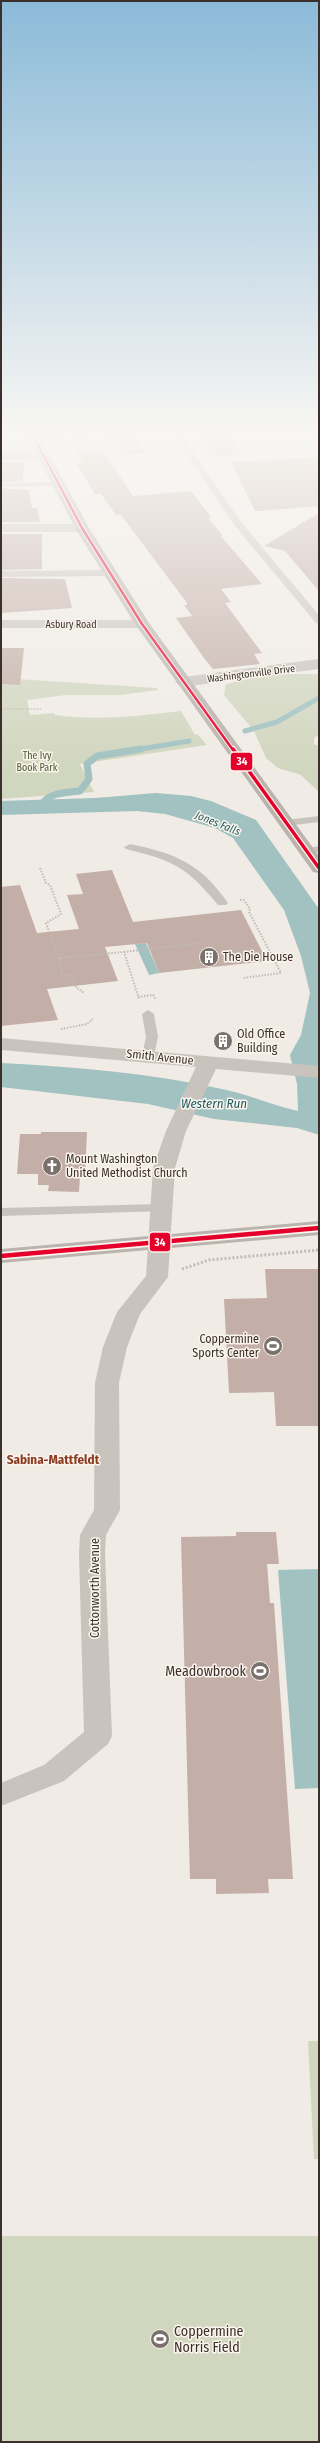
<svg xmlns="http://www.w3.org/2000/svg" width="320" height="2443" font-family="'Fira Sans Condensed',sans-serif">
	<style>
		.green { fill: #d1d6bf }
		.water { fill: #a1c2c1 }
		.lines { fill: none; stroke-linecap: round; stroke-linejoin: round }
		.stream-far1 { stroke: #a1c2c1; stroke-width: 5 }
		.stream { stroke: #a1c2c1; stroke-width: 7 }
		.building { fill: #c3afa7 }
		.path-far2 { stroke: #c2bbb6; stroke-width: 1.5; stroke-dasharray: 1.5 1.5; stroke-linecap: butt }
		.path-far1 { stroke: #c2bbb6; stroke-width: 2; stroke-dasharray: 1.5 1.5; stroke-linecap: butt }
		.path { stroke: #c2bbb6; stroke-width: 3; stroke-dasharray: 2 2; stroke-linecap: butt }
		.lane { fill: #c9c3be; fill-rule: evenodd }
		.street { fill: #c9c3be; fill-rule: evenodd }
		.secondary { fill: #bab3ae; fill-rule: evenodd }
		.bus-1-far2-casing { stroke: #fbf5ee; stroke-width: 4.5 }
		.bus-1-far1-casing { stroke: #fbf5ee; stroke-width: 6 }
		.bus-1-casing { stroke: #fbf5ee; stroke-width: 8 }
		.bus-1-far2 { stroke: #e4002b; stroke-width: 2.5 }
		.bus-1-far1 { stroke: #e4002b; stroke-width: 3.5 }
		.bus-1 { stroke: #e4002b; stroke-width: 4.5 }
		.labels { text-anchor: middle; stroke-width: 3; stroke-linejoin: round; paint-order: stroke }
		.far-street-label { font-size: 10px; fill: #3b302b; stroke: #fbf5ee }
		.far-park-label { font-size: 10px; fill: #4a5a2e; stroke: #fbf5ee }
		.far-water-label { font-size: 11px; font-style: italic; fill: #1f5a5e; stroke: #fbf5ee }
		.poi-label { font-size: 12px; fill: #3b302b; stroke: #fbf5ee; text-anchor: start }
		.street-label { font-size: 12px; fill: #3b302b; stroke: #fbf5ee }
		.water-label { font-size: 13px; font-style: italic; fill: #1f5a5e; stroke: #fbf5ee }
		.neighbourhood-label { font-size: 13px; font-weight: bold; fill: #8c3b22; stroke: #fbf5ee }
		.near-poi-label { font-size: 14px; fill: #3b302b; stroke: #fbf5ee; text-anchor: end }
		.line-badge { stroke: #fbf5ee; stroke-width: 1.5 }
		.badge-label { font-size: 11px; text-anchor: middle; font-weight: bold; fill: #fff }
	</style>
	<rect width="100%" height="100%" fill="#f0ebe5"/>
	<g class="green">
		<polygon points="271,674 319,674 319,734 314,738 314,744 319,746 319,792 301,775 278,768 266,758 254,731 224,695 226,684"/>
		<path d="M1 678 157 688 158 690 120 695H66L27 700 30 715 54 713 55 715C96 721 140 716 181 711L195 735 197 734 207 745 80 764 94 792 1 799Z"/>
		<polygon points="308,2041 319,2041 319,2159 314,2159"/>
		<rect x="1" y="2236" width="318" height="206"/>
	</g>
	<g class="water">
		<path d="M156 793 191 796 211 801 256 820 319 909V1135L297 1128 214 1119 148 1104 1 1087V1063C75 1067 150 1073 222 1089 248 1094 273 1106 298 1111L297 1084 290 1055 301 1035 310 993 301 956 284 910 233 838 215 828 165 814 137 811 1 815V801L95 798Z"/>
		<polygon points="146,943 159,973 149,975 135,944"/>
		<polygon points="319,1569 319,1788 295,1789 278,1570"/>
	</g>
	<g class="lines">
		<g class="stream-far1">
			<polyline points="245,731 277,722 319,698"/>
			<polyline points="135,750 189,741"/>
		</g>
		<path class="stream" d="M40 807C47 792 65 793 80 791L89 779 87 764 97 756 141 749"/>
	</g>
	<g class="building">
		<polygon points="104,430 129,430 147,453 123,455"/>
		<polygon points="200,430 227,430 241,455 211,457"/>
		<polygon points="101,448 133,496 191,491 211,517 208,518 223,536 220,535 262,584 221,589 231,602 225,603 262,653 254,654 260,664 213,669 204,658 176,618 192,616 184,605 187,605 187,603 121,515 116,515 101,494 95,494 76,463 83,463 74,450 90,452 92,449"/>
		<polygon points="319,457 319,506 260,511 255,511 231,462"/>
		<polygon points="1,462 25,462 22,481 1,482"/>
		<polygon points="1,488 29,490 32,508 37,508 40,522 1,522"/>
		<polygon points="319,513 319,591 285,551 264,546"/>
		<polygon points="1,534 42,534 42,569 1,570"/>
		<polygon points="1,578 65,579 72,608 1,613"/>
		<polygon points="1,648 24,648 20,685 1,684"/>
		<polygon points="112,870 133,922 241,910 267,961 159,973 147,943 105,947 118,981 47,989 58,1020 1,1026 1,887 20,885 37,933 79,929 67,895 83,894 76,874"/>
		<polygon points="41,1132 87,1132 85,1175 80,1175 79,1192 48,1191 49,1185 38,1185 38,1174 17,1174 20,1134 41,1134"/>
		<polygon points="265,1269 319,1269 319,1426 276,1426 274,1392 229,1393 224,1299 267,1298"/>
		<polygon points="236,1532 276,1532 279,1564 267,1564 270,1603 274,1603 293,1879 268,1879 269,1893 216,1894 216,1879 190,1879 181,1537 236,1536"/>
	</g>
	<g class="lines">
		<polyline class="path-far2" points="1,709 41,709"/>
		<g class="path-far1">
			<polyline points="40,868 46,883 50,885 61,914 46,923 59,958 124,952 139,999"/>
			<polyline points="240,900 244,900 250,909 249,912 281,973 243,978"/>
			<polyline points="124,952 199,943"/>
			<polyline points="59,958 62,976 71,975 76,987 84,993"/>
			<polyline points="138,997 153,995 156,1000"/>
			<polyline points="61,1029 87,1024 93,1019"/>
		</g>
		<polyline class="path" points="182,1269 209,1260 319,1250"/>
		<g class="lane">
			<polygon points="81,430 80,432 91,448 90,450 84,450 74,435 33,438 29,436 33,434"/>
			<polygon points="170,430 178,430 241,522 319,615 319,624 316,623 235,526"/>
			<polygon points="61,482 62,484 58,486 1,487 1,483"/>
			<polygon points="1,571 110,570 114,573 110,576 1,577"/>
			<polygon points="319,816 319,822 286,826 281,823 286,820"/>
			<path d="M130 844C175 853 201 864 228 903L226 905H218C186 866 174 861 126 849L124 847Z"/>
			<polygon points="319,846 319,852 307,854 301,851 303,849"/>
			<polygon points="148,1010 154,1014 158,1037 154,1055 148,1059 142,1055 146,1037 142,1014"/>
			<polygon points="161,1204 166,1205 168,1208 166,1211 1,1216 1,1208"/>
		</g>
		<g class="street">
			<polygon points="1,452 43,452 49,456 43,460 1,460"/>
			<polygon points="1,524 82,524 89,528 82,532 1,532"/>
			<polygon points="1,620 142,620 149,624 142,628 1,628"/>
			<polygon points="319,659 319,669 183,687 175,682 183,677"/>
			<polygon points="1,1038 319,1066 319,1078 216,1069 186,1131 175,1168 168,1277 140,1314 127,1347 119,1383 120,1510 106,1535 105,1554 112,1736 108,1744 64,1781 1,1806 1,1783 44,1765 84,1732 79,1554 80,1535 94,1510 95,1383 103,1347 117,1312 146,1276 153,1168 166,1131 196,1067 1,1050"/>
		</g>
		<g class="secondary">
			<polygon points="24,430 36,430 89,528 149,623 319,856 319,873 313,872 135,624 75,528"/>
			<polygon points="319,1221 319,1235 1,1263 1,1249"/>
		</g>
		<defs>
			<polyline id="bus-1-far2" points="30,430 82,528 142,624 233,750"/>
			<polyline id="bus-1-far1" points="233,749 319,868"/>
			<polyline id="bus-1" points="1,1256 319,1228"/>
		</defs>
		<use href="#bus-1-far2" class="bus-1-far2-casing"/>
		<use href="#bus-1-far1" class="bus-1-far1-casing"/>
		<use href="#bus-1" class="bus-1-casing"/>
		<use href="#bus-1-far2" class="bus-1-far2"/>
		<use href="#bus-1-far1" class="bus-1-far1"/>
		<use href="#bus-1" class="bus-1"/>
	</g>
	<linearGradient id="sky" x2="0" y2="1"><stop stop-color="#8bbad8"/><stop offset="0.56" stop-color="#f8f6f3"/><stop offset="1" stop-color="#f8f6f3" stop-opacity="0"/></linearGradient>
	<rect width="320" height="772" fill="url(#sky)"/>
	<defs>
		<symbol id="building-disc" viewBox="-11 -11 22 22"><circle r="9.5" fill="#7a716c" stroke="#fbf5ee"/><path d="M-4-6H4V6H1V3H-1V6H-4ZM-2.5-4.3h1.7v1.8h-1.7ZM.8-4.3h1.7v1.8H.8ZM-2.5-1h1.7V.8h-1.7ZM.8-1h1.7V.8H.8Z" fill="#fff"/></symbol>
		<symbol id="church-disc" viewBox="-11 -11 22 22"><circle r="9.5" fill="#7a716c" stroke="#fbf5ee"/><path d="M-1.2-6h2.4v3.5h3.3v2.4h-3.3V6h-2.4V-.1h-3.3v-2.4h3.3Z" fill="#fff"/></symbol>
		<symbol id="stadium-disc" viewBox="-11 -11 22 22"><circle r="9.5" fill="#7a716c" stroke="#fbf5ee"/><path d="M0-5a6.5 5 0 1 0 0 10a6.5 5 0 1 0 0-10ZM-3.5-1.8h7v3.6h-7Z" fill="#fff"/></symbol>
	</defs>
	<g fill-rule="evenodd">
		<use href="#building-disc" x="198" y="946" width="22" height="22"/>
		<use href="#building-disc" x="212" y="1030" width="22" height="22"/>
		<use href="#church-disc" x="41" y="1155" width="22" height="22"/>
		<use href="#stadium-disc" x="262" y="1335" width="22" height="22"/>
		<use href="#stadium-disc" x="249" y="1660" width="22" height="22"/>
		<use href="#stadium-disc" x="149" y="2328" width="22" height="22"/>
	</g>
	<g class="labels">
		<g class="far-street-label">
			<text x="71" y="628">Asbury Road</text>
			<text transform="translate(251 673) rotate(-7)" y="4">Washingtonville Drive</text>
		</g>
		<g class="far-park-label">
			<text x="37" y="759">The Ivy<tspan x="37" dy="12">Book Park</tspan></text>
		</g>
		<g class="far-water-label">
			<text transform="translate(218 823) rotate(22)" y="4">Jones Falls</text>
		</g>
		<g class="poi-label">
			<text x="223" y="961">The Die House</text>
			<text x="237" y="1038">Old Office<tspan x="237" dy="14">Building</tspan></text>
			<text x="66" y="1163">Mount Washington<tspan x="66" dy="14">United Methodist Church</tspan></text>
			<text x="259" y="1343" text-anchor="end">Coppermine<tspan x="259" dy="14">Sports Center</tspan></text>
		</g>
		<g class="street-label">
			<text transform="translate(160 1057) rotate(6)" y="4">Smith Avenue</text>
			<text transform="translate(95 1588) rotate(-90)" y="4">Cottonworth Avenue</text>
		</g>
		<g class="water-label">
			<text x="214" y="1108">Western Run</text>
		</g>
		<g class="neighbourhood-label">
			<text x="53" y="1464">Sabina-Mattfeldt</text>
		</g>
		<g class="near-poi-label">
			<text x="246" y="1676">Meadowbrook</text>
			<text x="174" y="2336" text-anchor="start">Coppermine<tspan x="174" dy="16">Norris Field</tspan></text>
		</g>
	</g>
	<g class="line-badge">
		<rect x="230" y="752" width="23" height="19" rx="4" fill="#e4002b"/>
		<rect x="149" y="1232" width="22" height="20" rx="4" fill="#e4002b"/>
	</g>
	<g class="badge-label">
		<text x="242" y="765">34</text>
		<text x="160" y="1246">34</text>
	</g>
	<rect width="320" height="2443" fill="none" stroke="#3b302b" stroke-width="4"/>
</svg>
